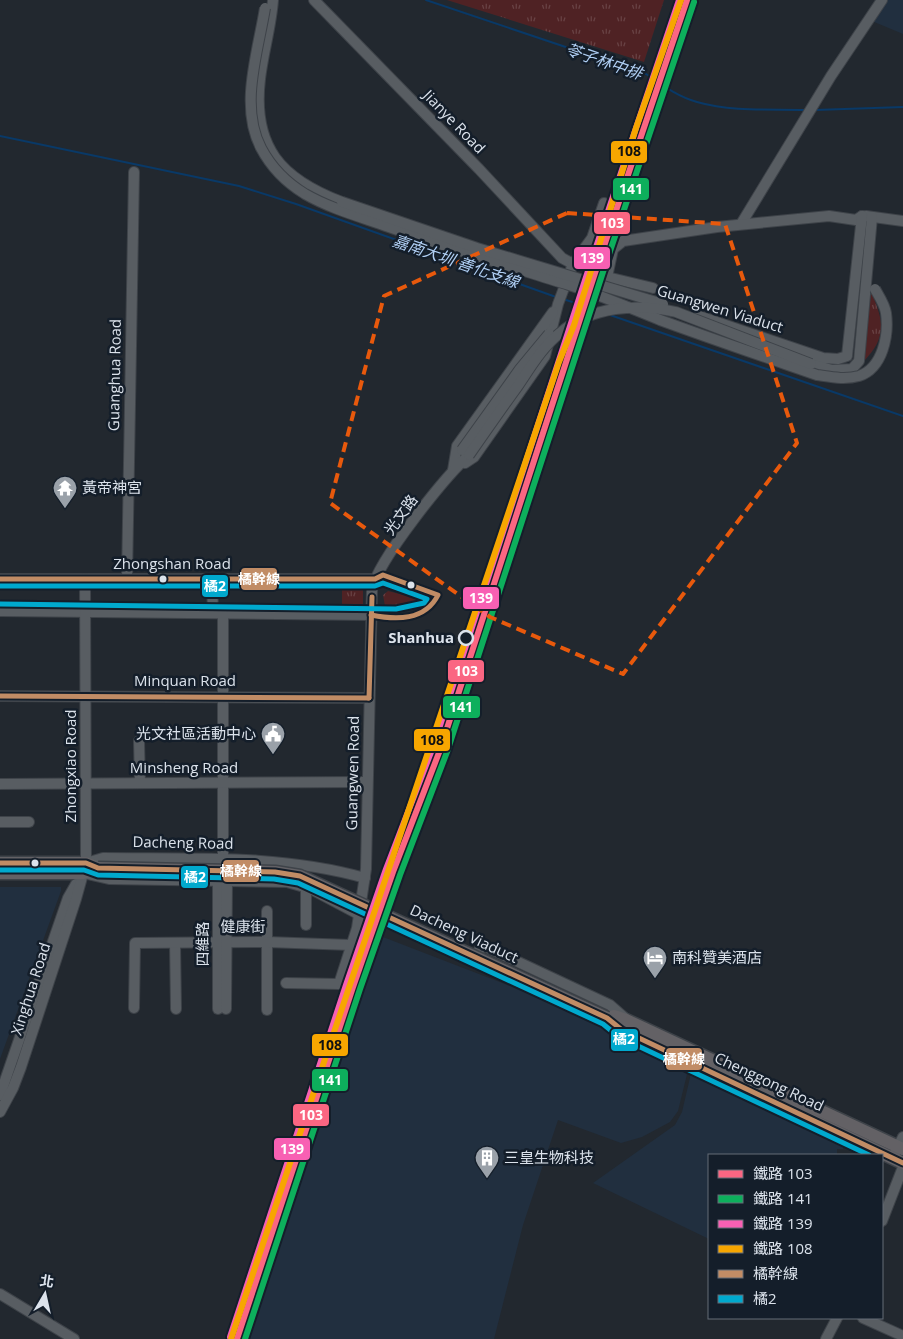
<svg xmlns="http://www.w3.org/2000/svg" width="903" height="1339" font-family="'Open Sans','Noto Sans TC',sans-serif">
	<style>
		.built { fill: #212f3f }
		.grass { fill: url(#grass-tufts) }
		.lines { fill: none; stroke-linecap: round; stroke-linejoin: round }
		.stream { stroke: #093967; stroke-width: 2 }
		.minor-casing { stroke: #3e4349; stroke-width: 12 }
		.major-casing { stroke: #3e4349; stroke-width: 15 }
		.minor { stroke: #585d62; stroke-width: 10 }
		.major { stroke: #636165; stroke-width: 12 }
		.minor-bridge-casing { stroke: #3e4349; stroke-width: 12; stroke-linecap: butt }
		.major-bridge-casing { stroke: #3e4349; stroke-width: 15; stroke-linecap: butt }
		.minor-bridge { stroke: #585d62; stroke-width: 10 }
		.major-bridge { stroke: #636165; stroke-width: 12 }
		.bus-1-casing { stroke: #141e2a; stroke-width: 9 }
		.bus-2-casing { stroke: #141e2a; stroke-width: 9 }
		.bus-1 { stroke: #c18c65; stroke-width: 5 }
		.bus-2 { stroke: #00a9ce; stroke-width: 5 }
		.rail-1-casing { stroke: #141e2a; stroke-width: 10 }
		.rail-2-casing { stroke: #141e2a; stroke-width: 10 }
		.rail-3-casing { stroke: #141e2a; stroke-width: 10 }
		.rail-4-casing { stroke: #141e2a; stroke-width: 10 }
		.rail-1 { stroke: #fa6682; stroke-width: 6 }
		.rail-2 { stroke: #0daf5c; stroke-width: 6 }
		.rail-3 { stroke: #f860b3; stroke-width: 6 }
		.rail-4 { stroke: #f7a600; stroke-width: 6 }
		.marked { fill: none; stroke: #e8590c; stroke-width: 4; stroke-dasharray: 10 6; stroke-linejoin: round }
		.bus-dot { fill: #dbe2eb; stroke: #141e2a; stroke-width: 2 }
		.stop-dot { fill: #141e2a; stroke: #dbe2eb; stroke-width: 2.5 }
		.labels { text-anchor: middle; stroke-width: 5; stroke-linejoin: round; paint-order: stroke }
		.street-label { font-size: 15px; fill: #dbe2eb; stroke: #141e2a }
		.poi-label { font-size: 15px; fill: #dbe2eb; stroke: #141e2a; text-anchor: start }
		.stop-label { font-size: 15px; font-weight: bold; fill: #dbe2eb; stroke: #141e2a; text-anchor: end }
		.water-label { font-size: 16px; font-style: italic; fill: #b0cff4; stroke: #141e2a }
		.line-badge { stroke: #141e2a; stroke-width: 2 }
		.badge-label { font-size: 14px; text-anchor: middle; font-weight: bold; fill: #fff }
		.pale-badge-label { font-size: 14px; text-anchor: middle; font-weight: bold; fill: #111 }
	</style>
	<defs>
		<pattern id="grass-tufts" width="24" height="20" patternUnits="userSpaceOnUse" patternTransform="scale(1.25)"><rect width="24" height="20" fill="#4f2224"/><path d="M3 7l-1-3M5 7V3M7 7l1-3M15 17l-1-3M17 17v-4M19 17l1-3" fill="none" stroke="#684244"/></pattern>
	</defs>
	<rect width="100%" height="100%" fill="#22282f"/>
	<g class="built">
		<polygon points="886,0 903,0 903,34 872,21"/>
		<polygon points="0,887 61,887 61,891 0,1059"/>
		<polygon points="383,937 546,1000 689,1066 678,1111 670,1122 642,1137 621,1143 558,1120 523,1225 494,1339 243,1339"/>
		<polygon points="692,1069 844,1141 843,1149 837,1149 837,1155 709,1155 709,1239 593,1183 675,1125 682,1112"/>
	</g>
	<g class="grass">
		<polygon points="447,0 664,0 644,62"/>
		<path d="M871 292C884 321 887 337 864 361Z"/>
		<polygon points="342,582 363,582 363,605 342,606"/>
		<polygon points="388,591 415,598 419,603 409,606 385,606 383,595"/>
	</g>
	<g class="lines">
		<g class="stream">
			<path d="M426 0 646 74C662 85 678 97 697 102 732 112 770 109 806 110"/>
			<polyline points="815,110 903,107"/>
			<polyline points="0,136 239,186 296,204 556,297"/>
			<polyline points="563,299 594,309"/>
			<polyline points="610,315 903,416"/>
		</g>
		<defs>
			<g id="minor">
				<path d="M273 0C271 27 263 53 260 79 252 147 281 179 342 202"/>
				<polyline points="314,0 479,169 562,258 573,264"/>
				<polyline points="866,216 903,221"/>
				<polyline points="741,224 831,76 882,0"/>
				<polyline points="653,288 607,277 613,249 623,241 717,227 829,216 856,220 862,216"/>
				<polyline points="699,316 823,358 838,359 847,356 862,216"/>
				<polyline points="811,364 832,370 852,369 859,361 872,217"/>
				<polyline points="465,463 474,457 545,356 558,304 573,264 592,238 604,203"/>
				<polyline points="453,470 457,446 553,312"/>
				<polyline points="0,579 375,579"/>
				<polyline points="127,579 134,172"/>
				<polyline points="212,579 213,613"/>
				<polyline points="0,611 371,615"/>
				<polyline points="223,613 223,860"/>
				<polyline points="0,696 369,698"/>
				<polyline points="139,741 140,783"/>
				<polyline points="0,784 367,782"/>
				<polyline points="0,822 29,822"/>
				<path d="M86 863 103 858C191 859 280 854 365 878"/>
				<polyline points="83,873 109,879 287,882 311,889 360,915"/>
				<polyline points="306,887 306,925"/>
				<polyline points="267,911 267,1010"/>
				<polyline points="175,943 176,1009"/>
				<polyline points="475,962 473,961 482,945 610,1005 626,1019"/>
				<path d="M286 983 339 984 357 928 366 869 372 589C379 559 444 478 469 455"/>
				<polyline points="134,1008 135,943 267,942 351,945"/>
				<polyline points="218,1009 218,879"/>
				<polyline points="226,1009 227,880"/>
				<polyline points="0,1095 68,898 76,884"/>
				<polyline points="0,1112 13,1088 21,1067 76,899 86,863 85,579"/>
				<polyline points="895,1153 903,1137"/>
				<polyline points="882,1221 903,1167"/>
				<polyline points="0,1294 74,1339"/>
				<polyline points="863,1318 903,1336"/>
				<polyline points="826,1339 837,1318"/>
			</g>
			<g id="major">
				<polyline points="0,863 86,863 98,868"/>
				<polyline points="0,873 83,873 98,868"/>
				<polyline points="903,1149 626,1020 614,1016 607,1018 622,1030 903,1163"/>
			</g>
		</defs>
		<use href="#minor" class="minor-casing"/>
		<use href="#major" class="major-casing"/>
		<use href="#minor" class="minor"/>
		<use href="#major" class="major"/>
		<defs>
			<g id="minor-bridge">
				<path d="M265 8C258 52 239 106 261 148 271 167 287 183 305 194 331 209 361 217 389 227 449 248 509 266 569 285 600 295 630 308 660 320 712 339 765 357 817 375 831 377 845 380 859 376 883 368 889 335 886 313 885 305 879 296 875 289"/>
				<polyline points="342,202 477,248 663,304"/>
				<polyline points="462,450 520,369 549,334"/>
				<path d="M469 455C485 432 501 409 517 387 530 368 542 347 560 333 591 306 638 303 676 312L811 364"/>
			</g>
			<polyline id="major-bridge" points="98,868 275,872 300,876 607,1018"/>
		</defs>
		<use href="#minor-bridge" class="minor-bridge-casing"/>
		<use href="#major-bridge" class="major-bridge-casing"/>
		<use href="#minor-bridge" class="minor-bridge"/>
		<use href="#major-bridge" class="major-bridge"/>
		<defs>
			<g id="bus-1">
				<path d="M0 579H375L383 575 438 595C425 621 396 620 371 615"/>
				<polyline points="0,696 369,698"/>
				<polyline points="369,698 372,597"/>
				<polyline points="0,863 86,863 98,868 275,872 300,876 607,1018 622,1030 903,1163"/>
			</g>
			<g id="bus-2">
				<polyline points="0,586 375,586 383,583 427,599 424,603 396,609 0,604"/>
				<polyline points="0,870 84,870 98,875 274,879 298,883 603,1024 619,1037 869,1155"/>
			</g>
		</defs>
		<use href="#bus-1" class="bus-1-casing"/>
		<use href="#bus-2" class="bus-2-casing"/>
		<use href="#bus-1" class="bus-1"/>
		<use href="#bus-2" class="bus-2"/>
		<defs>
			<polyline id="rail-1" points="237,1339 353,987 393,872 440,750 596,270 687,0"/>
			<polyline id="rail-2" points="245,1339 360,989 400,875 447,752 603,272 694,2"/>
			<polyline id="rail-3" points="230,1337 346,985 386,869 433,747 589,268 679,0"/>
			<polyline id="rail-4" points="231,1339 559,362 574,325 636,128 681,0"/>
		</defs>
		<use href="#rail-1" class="rail-1-casing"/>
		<use href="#rail-2" class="rail-2-casing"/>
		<use href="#rail-3" class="rail-3-casing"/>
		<use href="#rail-4" class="rail-4-casing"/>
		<use href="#rail-1" class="rail-1"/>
		<use href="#rail-2" class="rail-2"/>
		<use href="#rail-3" class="rail-3"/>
		<use href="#rail-4" class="rail-4"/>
	</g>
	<path class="marked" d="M567 213 725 224 797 443 623 674 490 617 330 503 384 296Z"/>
	<defs>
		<symbol id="temple-pin" viewBox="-11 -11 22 30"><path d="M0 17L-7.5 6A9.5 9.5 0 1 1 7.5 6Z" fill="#9aa1a9" stroke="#141e2a"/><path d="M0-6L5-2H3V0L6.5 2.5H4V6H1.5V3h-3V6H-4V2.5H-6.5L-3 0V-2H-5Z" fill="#fff"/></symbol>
		<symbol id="civic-pin" viewBox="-11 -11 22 30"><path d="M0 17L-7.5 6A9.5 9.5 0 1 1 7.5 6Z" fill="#9aa1a9" stroke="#141e2a"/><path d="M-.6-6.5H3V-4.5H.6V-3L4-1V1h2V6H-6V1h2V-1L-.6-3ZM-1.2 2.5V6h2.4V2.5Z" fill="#fff"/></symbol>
		<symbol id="hotel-pin" viewBox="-11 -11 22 30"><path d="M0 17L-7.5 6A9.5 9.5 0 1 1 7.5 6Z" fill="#9aa1a9" stroke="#141e2a"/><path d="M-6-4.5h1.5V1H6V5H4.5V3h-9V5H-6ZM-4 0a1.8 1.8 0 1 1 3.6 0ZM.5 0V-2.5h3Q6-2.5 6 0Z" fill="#fff"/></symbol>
		<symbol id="building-pin" viewBox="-11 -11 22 30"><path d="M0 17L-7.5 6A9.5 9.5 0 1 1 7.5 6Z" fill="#9aa1a9" stroke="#141e2a"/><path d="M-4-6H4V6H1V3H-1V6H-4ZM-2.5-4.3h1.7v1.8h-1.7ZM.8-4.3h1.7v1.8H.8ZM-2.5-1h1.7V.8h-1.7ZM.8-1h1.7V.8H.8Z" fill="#fff"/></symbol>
	</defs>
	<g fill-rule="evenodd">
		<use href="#temple-pin" x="51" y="474" width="28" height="38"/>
		<use href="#civic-pin" x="259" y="720" width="28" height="38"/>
		<use href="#hotel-pin" x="641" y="944" width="28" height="38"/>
		<use href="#building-pin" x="473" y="1144" width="28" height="38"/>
	</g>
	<g class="bus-dot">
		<circle cx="163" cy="579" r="4.5"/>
		<circle cx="411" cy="585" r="4.5"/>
		<circle cx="35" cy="863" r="4.5"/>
	</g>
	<circle class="stop-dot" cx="466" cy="638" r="7"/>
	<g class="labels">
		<g class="street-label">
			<text transform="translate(454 122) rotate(46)" y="5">Jianye Road</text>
			<text transform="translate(720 309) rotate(17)" y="5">Guangwen Viaduct</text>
			<text transform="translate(115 375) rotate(-89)" y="5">Guanghua Road</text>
			<text transform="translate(401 515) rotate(-54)" y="5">光文路</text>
			<text x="172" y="569">Zhongshan Road</text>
			<text x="185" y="686">Minquan Road</text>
			<text transform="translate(71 766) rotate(-90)" y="5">Zhongxiao Road</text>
			<text x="184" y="773">Minsheng Road</text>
			<text transform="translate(353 773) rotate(-89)" y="5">Guangwen Road</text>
			<text transform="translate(183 843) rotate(1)" y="5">Dacheng Road</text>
			<text x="243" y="932">健康街</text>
			<text transform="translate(464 934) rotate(25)" y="5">Dacheng Viaduct</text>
			<text transform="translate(203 944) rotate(-90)" y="5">四維路</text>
			<text transform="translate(31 989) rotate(-72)" y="5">Xinghua Road</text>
			<text transform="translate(769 1082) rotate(25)" y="5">Chenggong Road</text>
		</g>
		<g class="poi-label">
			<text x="82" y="493">黃帝神宮</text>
			<text x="256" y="739" text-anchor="end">光文社區活動中心</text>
			<text x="672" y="963">南科贊美酒店</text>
			<text x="504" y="1163">三皇生物科技</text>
		</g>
		<g class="stop-label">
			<text x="454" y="643">Shanhua</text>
		</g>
		<g class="water-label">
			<text transform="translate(604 61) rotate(19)" y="6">苓子林中排</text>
			<text transform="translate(456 261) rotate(19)" y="6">嘉南大圳 善化支線</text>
		</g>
	</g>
	<g class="line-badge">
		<rect x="610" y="140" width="38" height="24" rx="5" fill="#f7a600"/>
		<rect x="612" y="177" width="38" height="24" rx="5" fill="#0daf5c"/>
		<rect x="593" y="211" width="38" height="24" rx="5" fill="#fa6682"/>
		<rect x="573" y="246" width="38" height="24" rx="5" fill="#f860b3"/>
		<rect x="240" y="567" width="38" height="24" rx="5" fill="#c18c65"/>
		<rect x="201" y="574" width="28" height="24" rx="5" fill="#00a9ce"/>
		<rect x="462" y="586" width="38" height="24" rx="5" fill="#f860b3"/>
		<rect x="447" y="659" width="38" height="24" rx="5" fill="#fa6682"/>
		<rect x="442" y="695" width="39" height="24" rx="5" fill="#0daf5c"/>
		<rect x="413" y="728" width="38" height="24" rx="5" fill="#f7a600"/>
		<rect x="222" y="859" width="38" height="24" rx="5" fill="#c18c65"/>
		<rect x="180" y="865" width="29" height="24" rx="5" fill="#00a9ce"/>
		<rect x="610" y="1028" width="29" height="24" rx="5" fill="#00a9ce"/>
		<rect x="311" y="1033" width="38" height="24" rx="5" fill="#f7a600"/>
		<rect x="665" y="1047" width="38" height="24" rx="5" fill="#c18c65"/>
		<rect x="311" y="1068" width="38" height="24" rx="5" fill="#0daf5c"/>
		<rect x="292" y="1103" width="38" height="24" rx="5" fill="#fa6682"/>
		<rect x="273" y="1137" width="38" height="24" rx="5" fill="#f860b3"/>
	</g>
	<g class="badge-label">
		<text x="631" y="194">141</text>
		<text x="612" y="228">103</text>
		<text x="592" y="263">139</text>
		<text x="259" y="584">橘幹線</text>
		<text x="215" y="591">橘2</text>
		<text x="481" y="603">139</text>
		<text x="466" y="676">103</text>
		<text x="461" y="712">141</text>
		<text x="241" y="876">橘幹線</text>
		<text x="195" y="882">橘2</text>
		<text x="624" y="1044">橘2</text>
		<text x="684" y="1064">橘幹線</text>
		<text x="330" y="1085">141</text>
		<text x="311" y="1120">103</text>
		<text x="292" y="1154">139</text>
	</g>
	<g class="pale-badge-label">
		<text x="629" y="156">108</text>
		<text x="432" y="745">108</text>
		<text x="330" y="1050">108</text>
	</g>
	<rect x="708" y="1154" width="175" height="165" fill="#141e2a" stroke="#646c77"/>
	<rect x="718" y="1170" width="25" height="8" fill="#fa6682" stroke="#646c77"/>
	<text x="753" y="1179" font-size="15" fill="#dbe2eb">鐵路 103</text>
	<rect x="718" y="1195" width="25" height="8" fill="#0daf5c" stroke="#646c77"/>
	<text x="753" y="1204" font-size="15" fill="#dbe2eb">鐵路 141</text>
	<rect x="718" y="1220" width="25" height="8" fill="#f860b3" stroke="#646c77"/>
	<text x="753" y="1229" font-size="15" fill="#dbe2eb">鐵路 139</text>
	<rect x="718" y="1245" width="25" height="8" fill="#f7a600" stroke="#646c77"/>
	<text x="753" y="1254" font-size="15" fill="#dbe2eb">鐵路 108</text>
	<rect x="718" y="1270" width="25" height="8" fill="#c18c65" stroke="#646c77"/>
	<text x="753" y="1279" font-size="15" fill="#dbe2eb">橘幹線</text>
	<rect x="718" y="1295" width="25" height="8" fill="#00a9ce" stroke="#646c77"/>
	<text x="753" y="1304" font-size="15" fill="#dbe2eb">橘2</text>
	<g transform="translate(45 1294) rotate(9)" stroke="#141e2a" stroke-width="4" paint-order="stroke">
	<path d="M0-4L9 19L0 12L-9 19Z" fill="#dbe2eb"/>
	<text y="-8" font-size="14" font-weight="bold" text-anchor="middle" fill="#dbe2eb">北</text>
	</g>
</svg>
